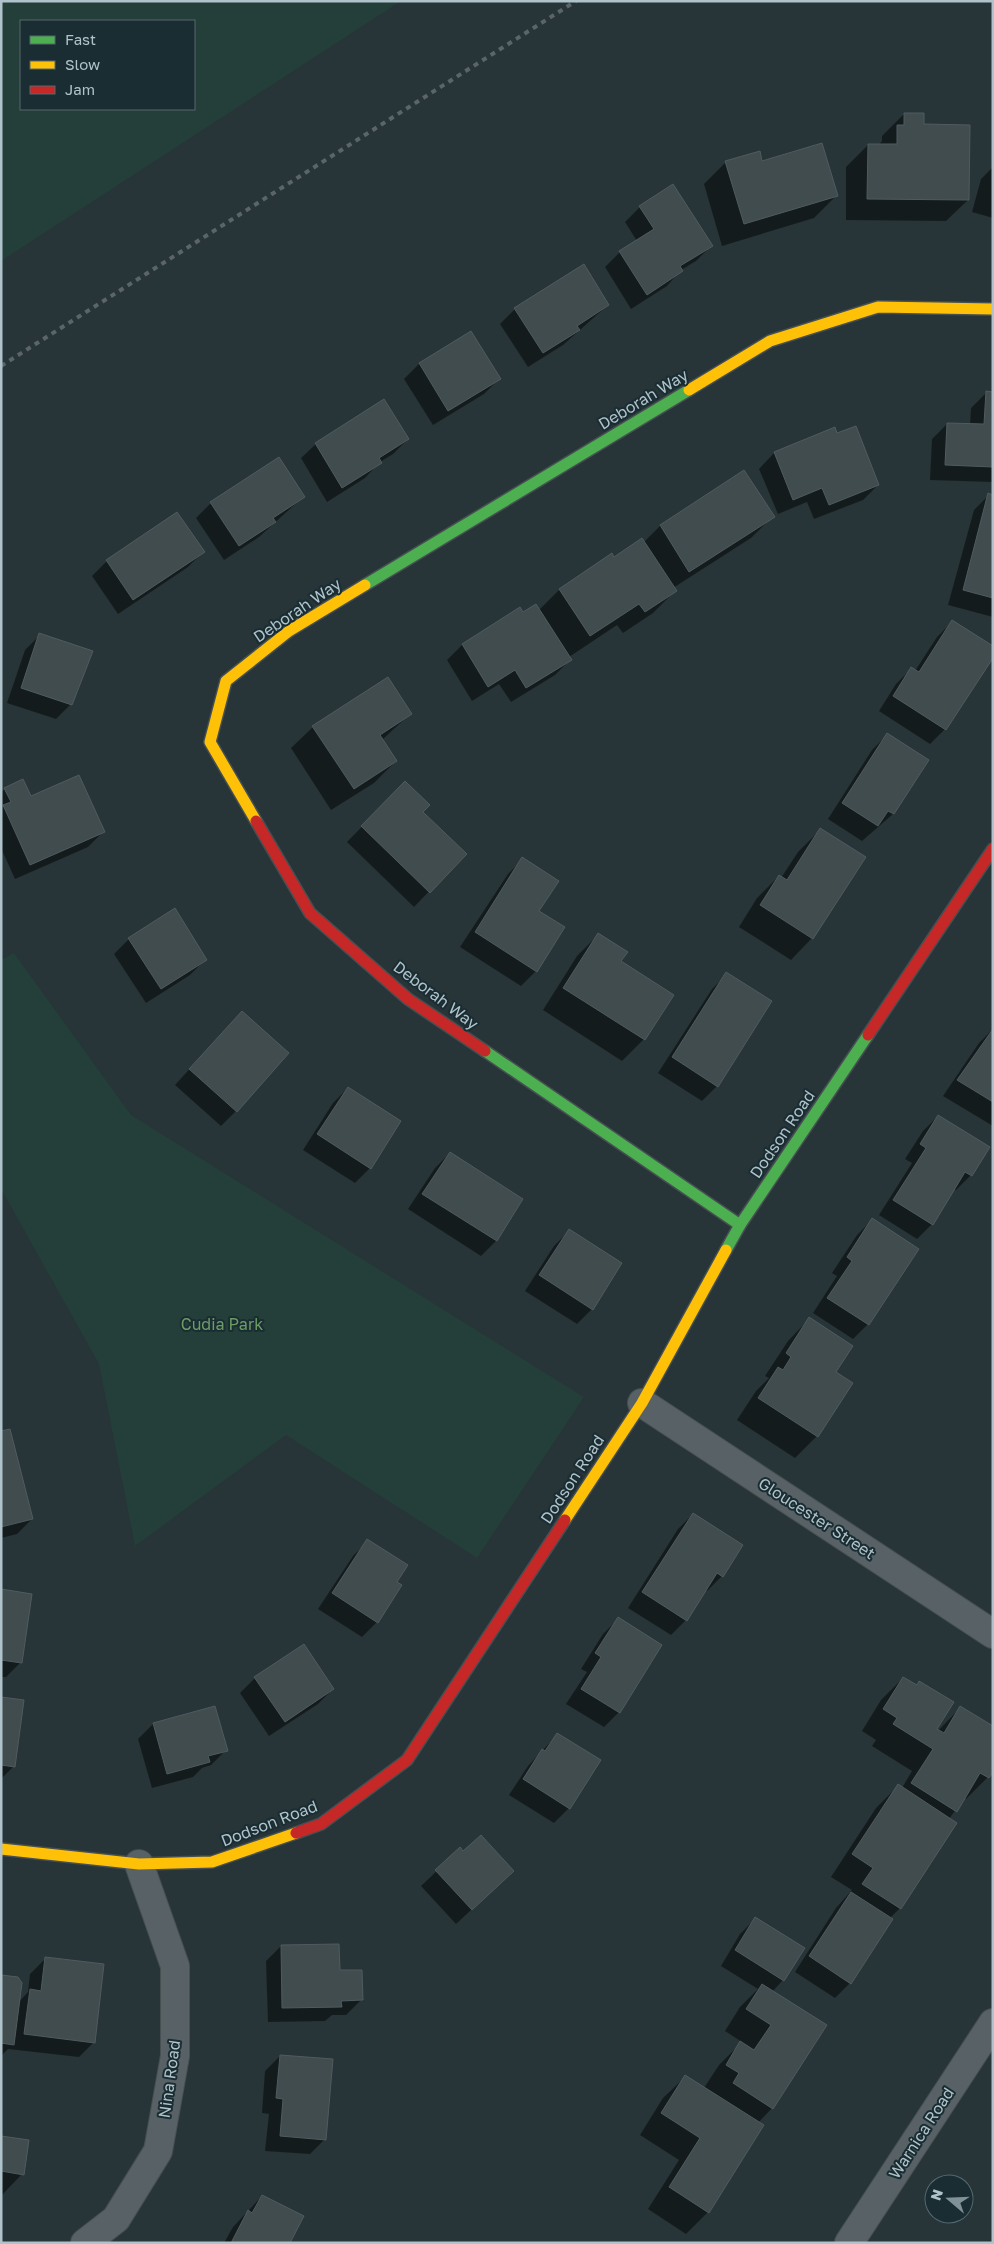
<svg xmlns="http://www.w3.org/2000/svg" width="994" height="2244" font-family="'Golos Text',sans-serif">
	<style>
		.green { fill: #243f39; fill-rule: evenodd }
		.shadow { fill: #0007 }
		.building { fill: #414c4f; stroke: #4f5b60 }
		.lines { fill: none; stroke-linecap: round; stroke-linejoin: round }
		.street-casing { stroke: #464f52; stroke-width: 30 }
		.fast-casing { stroke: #464f52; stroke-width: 14 }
		.slow-casing { stroke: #464f52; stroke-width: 14 }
		.jam-casing { stroke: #464f52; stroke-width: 14 }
		.street { stroke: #586266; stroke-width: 28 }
		.fast { stroke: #4caf50; stroke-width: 11 }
		.slow { stroke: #ffc107; stroke-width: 11 }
		.jam { stroke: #c62828; stroke-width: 11 }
		.rail { stroke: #5b6569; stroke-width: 4; stroke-dasharray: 5 5; stroke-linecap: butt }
		.labels { text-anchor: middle; stroke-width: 4; stroke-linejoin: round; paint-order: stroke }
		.street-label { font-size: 16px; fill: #b0c3ca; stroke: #1a2d33 }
		.park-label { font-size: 16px; fill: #6c9d65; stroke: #1a2d33 }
	</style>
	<rect width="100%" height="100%" fill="#273438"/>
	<g class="green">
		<path d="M1 1H401L1 261ZM194 21V109H21V21Z"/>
		<polygon points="14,953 131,1115 584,1397 477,1558 286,1435 135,1546 99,1364 1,1189 1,960"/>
	</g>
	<g class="shadow">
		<polygon points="904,114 923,126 968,200 946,221 846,220 846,167 868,145 879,145 882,141 882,136"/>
		<polygon points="726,162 761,162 836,196 814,218 722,246 704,184"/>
		<polygon points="993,167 993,218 972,212 981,179"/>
		<polygon points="640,207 711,246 696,261 681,270 667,286 631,309 605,267 620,252 637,241 625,222"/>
		<polygon points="608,305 563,345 528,367 500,324 515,309"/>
		<polygon points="471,333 499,379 484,394 433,425 404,379 419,364"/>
		<polygon points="986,393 993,393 993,482 930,480 932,439 947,424 970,425 971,408"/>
		<polygon points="834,429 836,435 878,485 863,500 814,519 807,502 778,514 759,469 774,453"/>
		<polygon points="408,439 393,454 380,462 365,478 327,502 301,458 316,444"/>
		<polygon points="744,472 773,516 751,538 673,588 675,591 653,613 623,633 617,625 569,657 570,660 555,675 511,702 499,684 472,701 447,660 462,645 520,609 523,613 539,610 559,590 611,555 614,558 643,543 660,526"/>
		<polygon points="989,495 993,496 993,617 948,605 974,510"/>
		<polygon points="303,497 259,537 224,560 196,518 211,503"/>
		<polygon points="177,514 203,552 188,567 118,614 92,576 107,561"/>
		<polygon points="952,622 945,729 930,744 879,711 896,684 911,669 915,671 937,637"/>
		<polygon points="40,635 71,704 56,719 7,703 25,650"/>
		<polygon points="410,714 382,740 396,761 374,783 331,810 291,748 313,727"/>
		<polygon points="887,735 927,760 893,814 862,841 828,819 872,750"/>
		<polygon points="5,789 30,798 103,832 88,847 15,879 1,848 1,792"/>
		<polygon points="390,798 422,812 465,854 414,907 347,842"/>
		<polygon points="820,830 812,938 791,960 739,927 757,898 779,876 781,878 798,852"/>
		<polygon points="523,859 537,911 536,971 521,986 460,947 508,874"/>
		<polygon points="599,934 620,961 644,1039 622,1061 543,1010 577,956"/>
		<polygon points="129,939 205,960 190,975 146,1003 114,954"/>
		<polygon points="727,974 717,1086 702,1101 658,1073 712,989"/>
		<polygon points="227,1028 236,1111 221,1126 175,1085"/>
		<polygon points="993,1029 993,1126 943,1096 979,1043"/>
		<polygon points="348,1088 400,1122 370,1168 355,1183 303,1150 333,1103"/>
		<polygon points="938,1116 988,1148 971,1175 956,1190 954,1189 932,1224 917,1239 879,1215 912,1163 905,1159 923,1131"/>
		<polygon points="450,1153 522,1200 496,1241 481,1256 408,1209 435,1168"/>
		<polygon points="872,1220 868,1324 853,1339 813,1313 837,1276 832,1273 857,1235"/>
		<polygon points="569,1231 592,1309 577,1324 525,1291 554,1246"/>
		<polygon points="809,1319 834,1373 817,1436 795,1458 737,1420 756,1391 769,1378 765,1376 788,1341"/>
		<polygon points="1,1432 32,1519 17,1534 1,1538"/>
		<polygon points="693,1514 722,1576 707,1591 705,1590 686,1620 671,1635 628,1608 678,1529"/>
		<polygon points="368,1541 396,1582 377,1622 362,1637 318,1609 353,1556"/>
		<polygon points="1,1590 21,1662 6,1677 1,1677"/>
		<polygon points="618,1619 661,1646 619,1712 604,1727 566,1704 587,1672 581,1669 603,1634"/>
		<polygon points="255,1678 333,1689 318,1704 269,1736 240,1693"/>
		<polygon points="903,1678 935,1734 960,1708 993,1769 988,1777 966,1799 964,1798 949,1819 900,1908 890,1918 850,1983 835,1998 795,1972 836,1908 852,1890 831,1877 876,1808 898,1786 902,1788 912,1771 872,1746 876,1740 862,1731 881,1700"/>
		<polygon points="1,1698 14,1766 1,1779"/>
		<polygon points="214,1707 226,1750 211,1765 202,1768 193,1777 152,1788 138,1739 153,1724"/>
		<polygon points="558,1734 569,1808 554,1823 509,1795 528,1766"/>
		<polygon points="460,1849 497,1886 456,1924 421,1886"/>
		<polygon points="755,1919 803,1949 783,1980 772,1992 772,2108 758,2123 708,2212 686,2234 648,2209 679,2160 640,2135 663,2098 685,2077 704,2088 719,2065 742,2042 725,2031 740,2007 758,1989 721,1966 740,1934"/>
		<polygon points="281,1946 338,1971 361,2000 346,2015 332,2015 325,2021 268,2022 266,1961"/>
		<polygon points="45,1959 94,2042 79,2057 8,2049 1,2056 1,1976 19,2002 28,1992 30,1974"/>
		<polygon points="280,2056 325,2139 310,2154 265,2151 269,2114 262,2113 265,2071"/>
		<polygon points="1,2138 22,2174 1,2196"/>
		<polygon points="262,2196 288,2243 224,2243 233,2227"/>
	</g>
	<g class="building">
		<polygon points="904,113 924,113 924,124 970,125 969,200 867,199 868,144 897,144 897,125 904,125"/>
		<polygon points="822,143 838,196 744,224 725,161 760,151 762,161"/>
		<polygon points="673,184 713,246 680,266 683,271 647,295 619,251 654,229 639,206"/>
		<polygon points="584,264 609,305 577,326 580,330 543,353 514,308"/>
		<polygon points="471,331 501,379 448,411 419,363"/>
		<polygon points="986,391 993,392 993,467 945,465 947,423 984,424"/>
		<polygon points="384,399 409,439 379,458 382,463 342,488 315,443"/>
		<polygon points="856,426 879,485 829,505 822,488 793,500 774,452 835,427 837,433"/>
		<polygon points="279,457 305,497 273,518 276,522 239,546 210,502"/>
		<polygon points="744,470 775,517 689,572 660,525"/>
		<polygon points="988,493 993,495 993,598 963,590"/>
		<polygon points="177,512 205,552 133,600 106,560"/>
		<polygon points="642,538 677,591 645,612 639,604 590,636 559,589 612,553 614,557"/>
		<polygon points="536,604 572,660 526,688 515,670 488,687 462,644 520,607 523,612"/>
		<polygon points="952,620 993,646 993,658 946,730 893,696 911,667 919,672"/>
		<polygon points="39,633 93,651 72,705 21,688"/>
		<polygon points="388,677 412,714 380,735 397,761 354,789 312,726"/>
		<polygon points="887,733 929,760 894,814 888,811 878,826 842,803"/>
		<polygon points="79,775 105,832 30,865 3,805 11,802 4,788 23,779 31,796"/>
		<polygon points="405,781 430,805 423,812 467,854 430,893 361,826"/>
		<polygon points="820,828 866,857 813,939 760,905 779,875 787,880"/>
		<polygon points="522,857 559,881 539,911 565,927 537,972 475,932"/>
		<polygon points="175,908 207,960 161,989 128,938"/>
		<polygon points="598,933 628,952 621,961 674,995 645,1040 563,988"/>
		<polygon points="726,972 772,1001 718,1087 672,1057"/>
		<polygon points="242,1011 289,1053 237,1112 189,1069"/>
		<polygon points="993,1029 993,1102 957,1080"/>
		<polygon points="348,1087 401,1121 371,1169 317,1134"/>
		<polygon points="938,1115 990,1147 972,1176 965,1172 933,1225 893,1200 926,1148 920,1144"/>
		<polygon points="450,1152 523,1199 497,1241 422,1194"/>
		<polygon points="872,1218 919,1249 869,1325 827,1298 852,1261 847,1257"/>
		<polygon points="569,1229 622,1263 593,1310 539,1275"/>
		<polygon points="809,1317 853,1346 836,1372 853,1383 818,1437 758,1398 778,1367 783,1370 791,1357 786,1353"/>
		<polygon points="10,1429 33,1519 1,1527 1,1431"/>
		<polygon points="693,1513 743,1545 723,1577 717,1573 687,1621 642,1592"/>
		<polygon points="367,1539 408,1565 397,1582 402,1585 378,1623 332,1593"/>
		<polygon points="1,1589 32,1594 22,1663 1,1660"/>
		<polygon points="618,1617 662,1645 620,1713 581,1689 601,1657 595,1653"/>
		<polygon points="304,1644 334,1689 285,1722 254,1677"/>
		<polygon points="903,1677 917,1685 919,1681 954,1702 937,1729 944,1733 960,1706 993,1726 993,1772 989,1778 980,1773 957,1812 911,1783 933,1749 893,1724 897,1718 883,1709"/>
		<polygon points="1,1697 24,1700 15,1767 1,1765"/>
		<polygon points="215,1706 228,1751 208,1756 210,1762 167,1774 153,1723"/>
		<polygon points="557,1733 601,1760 570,1809 523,1779 542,1749 545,1751"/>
		<polygon points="898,1784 957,1823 901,1909 862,1884 873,1868 852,1854"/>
		<polygon points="481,1835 514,1871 472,1910 435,1870 460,1847 463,1851"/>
		<polygon points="851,1892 893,1919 851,1984 809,1956"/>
		<polygon points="755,1917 805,1948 784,1981 735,1950"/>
		<polygon points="339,1944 340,1970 362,1970 363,2000 341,2001 342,2007 282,2008 281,1945"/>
		<polygon points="45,1957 104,1964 95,2043 24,2034 30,1989 41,1991"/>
		<polygon points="1,1975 18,1977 22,1983 14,2045 1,2043"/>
		<polygon points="762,1984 827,2025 773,2109 733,2083 739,2073 726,2065 740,2041 754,2050 771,2025 746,2009"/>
		<polygon points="280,2055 333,2059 326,2140 280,2136 283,2099 276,2098"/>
		<polygon points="685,2075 764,2125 709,2213 669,2187 700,2138 661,2113"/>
		<polygon points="1,2136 29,2140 24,2175 1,2171"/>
		<polygon points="262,2195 304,2216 290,2243 231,2243 248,2210 252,2213"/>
	</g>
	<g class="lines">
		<defs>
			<g id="street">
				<polyline points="642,1403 993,1634"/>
				<polyline points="85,2243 116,2219 158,2151 175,2056 175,1966 139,1864"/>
				<polyline points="849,2243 993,2023"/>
			</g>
			<g id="fast">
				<polyline points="365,585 689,390"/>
				<polyline points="485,1051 740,1225"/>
				<polyline points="726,1250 740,1225 868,1035"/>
			</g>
			<g id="slow">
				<polyline points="689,390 770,341 878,307 993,309"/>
				<polyline points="256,821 210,742 226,681 289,631 365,585"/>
				<polyline points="565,1520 642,1403 726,1250"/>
				<polyline points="1,1849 139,1864 212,1862 296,1833"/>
			</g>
			<g id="jam">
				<polyline points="256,821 310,913 408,999 485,1051"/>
				<polyline points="868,1035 993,849"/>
				<polyline points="296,1833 321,1824 407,1760 565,1520"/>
			</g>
		</defs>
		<use href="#street" class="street-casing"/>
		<use href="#fast" class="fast-casing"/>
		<use href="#slow" class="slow-casing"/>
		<use href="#jam" class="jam-casing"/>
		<use href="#street" class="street"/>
		<use href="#fast" class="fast"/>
		<use href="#slow" class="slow"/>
		<use href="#jam" class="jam"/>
		<polyline class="rail" points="1,366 576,1"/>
	</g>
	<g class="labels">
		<g class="street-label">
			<text transform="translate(643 399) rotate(-31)" y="6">Deborah Way</text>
			<text transform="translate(297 610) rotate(-34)" y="6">Deborah Way</text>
			<text transform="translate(436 995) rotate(37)" y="6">Deborah Way</text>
			<text transform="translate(782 1134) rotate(-56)" y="6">Dodson Road</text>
			<text transform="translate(572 1479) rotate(-57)" y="6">Dodson Road</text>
			<text transform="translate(817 1518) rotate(33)" y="6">Gloucester Street</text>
			<text transform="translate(269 1823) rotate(-21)" y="6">Dodson Road</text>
			<text transform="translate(169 2079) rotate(-82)" y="6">Nina Road</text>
			<text transform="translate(921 2133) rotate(-57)" y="6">Warnica Road</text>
		</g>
		<g class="park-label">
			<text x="222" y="1330">Cudia Park</text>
		</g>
	</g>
	<rect width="994" height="2244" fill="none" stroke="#b0c3ca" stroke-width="5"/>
	<rect x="20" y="20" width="175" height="90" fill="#1a2d33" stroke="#56696f"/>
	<rect x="30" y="36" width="25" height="8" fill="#4caf50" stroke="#56696f"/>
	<text x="65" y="45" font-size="15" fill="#b0c3ca">Fast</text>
	<rect x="30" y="61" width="25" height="8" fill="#ffc107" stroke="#56696f"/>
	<text x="65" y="70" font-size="15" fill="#b0c3ca">Slow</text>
	<rect x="30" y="86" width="25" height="8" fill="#c62828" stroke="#56696f"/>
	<text x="65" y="95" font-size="15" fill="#b0c3ca">Jam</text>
	<g transform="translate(949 2199) rotate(289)"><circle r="24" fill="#1a2d33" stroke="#56696f"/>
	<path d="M0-4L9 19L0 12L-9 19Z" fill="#809197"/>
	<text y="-8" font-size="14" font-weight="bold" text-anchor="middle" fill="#b0c3ca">N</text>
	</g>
</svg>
